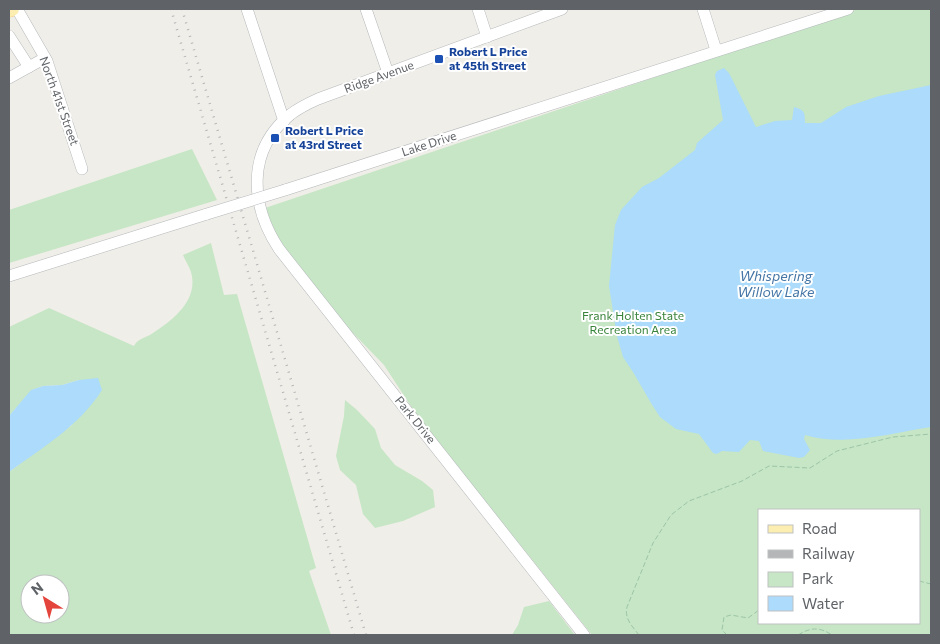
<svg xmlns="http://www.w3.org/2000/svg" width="940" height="644" font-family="Commissioner,sans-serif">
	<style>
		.green { fill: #c6e6c5; fill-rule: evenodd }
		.water { fill: #acdbfc }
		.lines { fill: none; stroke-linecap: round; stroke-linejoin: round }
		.minor-casing { stroke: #b5b8bb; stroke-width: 12 }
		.major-casing { stroke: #ecc364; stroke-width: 15 }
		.path { stroke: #9dc5a8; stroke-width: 1; stroke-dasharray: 5 2.5; stroke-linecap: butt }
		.minor { stroke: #fff; stroke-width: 11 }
		.major { stroke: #fceeb1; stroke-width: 14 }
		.rail { stroke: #b5b6b7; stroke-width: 2.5; stroke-dasharray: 1 6; stroke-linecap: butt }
		.minor-bridge-casing { stroke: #b5b8bb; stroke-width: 12; stroke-linecap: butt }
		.minor-bridge { stroke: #fff; stroke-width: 11 }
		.transit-dot { fill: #1a4fb4; stroke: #fff; stroke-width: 2 }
		.labels { text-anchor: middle; stroke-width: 4; stroke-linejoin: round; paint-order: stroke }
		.transit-label { font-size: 12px; font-weight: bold; fill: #164399; stroke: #fff; text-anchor: start }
		.street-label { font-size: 12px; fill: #5f6367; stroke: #fff }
		.park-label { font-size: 12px; fill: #39843b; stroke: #fff }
		.water-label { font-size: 14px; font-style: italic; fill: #4576a6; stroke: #fff }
	</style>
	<rect width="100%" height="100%" fill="#f0eee8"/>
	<g class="green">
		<path d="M858 9H931V635H592L416 414 384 365 349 329 275 236 265 208ZM759 510H919V623H759Z"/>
		<polygon points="192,149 217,200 9,263 9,210"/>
		<path d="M211 243 224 295 237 294 316 568 309 571 331 635H9V472L72 425 79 380 62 385 43 386 32 390 9 416V327L49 308 134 346C138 338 146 338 153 333 173 320 199 300 191 272 189 266 185 260 183 255ZM30 584H60V614H30Z"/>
		<polygon points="345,400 357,410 375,429 381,448 395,465 422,481 433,490 435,507 403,521 375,528 363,514 356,485 340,470 336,456 344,416"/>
		<polygon points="549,601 575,635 494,635 512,635 518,625 524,607"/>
	</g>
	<g class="water">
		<path d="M724 68 729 73 756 127 775 121 792 120 794 107C805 110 805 113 805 123H821L846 107 879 96 931 85V427C891 433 846 447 805 435L804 439 810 450 804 457 799 458 763 451 759 441 750 440 739 452 722 451 717 454 713 453 699 434 676 429 660 417 651 403 633 372 623 357 617 336 609 286 615 225 621 210 642 187 659 178 695 150 697 143 723 120 715 75 717 71Z"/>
		<path d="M98 378 102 390C80 425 42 448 9 472V416L31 390 43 386 62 385 79 380Z"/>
	</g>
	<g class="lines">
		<defs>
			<g id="minor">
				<polyline points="17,9 47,61 82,169"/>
				<polyline points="247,9 284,121"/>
				<polyline points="366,9 388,73"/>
				<polyline points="478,9 487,37"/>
				<path d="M562 9 318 99C309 103 299 108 291 114 246 150 250 205 279 249L584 635"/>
				<polyline points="703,9 716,50"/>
				<polyline points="9,36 29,67"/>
				<polyline points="9,78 45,58"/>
				<polyline points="285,190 848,9"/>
				<polyline points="9,276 207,214"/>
			</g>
			<polyline id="major" points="9,10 12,9"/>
		</defs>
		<use href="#minor" class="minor-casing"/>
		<use href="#major" class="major-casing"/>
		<g class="path">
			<polyline points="919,581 931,584"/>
			<path d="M639 635C633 627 624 619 627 607L653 543 671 515 689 501 742 481 769 466 810 468 837 451 893 437 931 434"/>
			<polyline points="727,635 722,630 724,617 731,615 748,618 759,610"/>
			<polyline points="733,635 746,635"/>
			<path d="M798 635C811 627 820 627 832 635"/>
		</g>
		<use href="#minor" class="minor"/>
		<use href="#major" class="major"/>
		<g class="rail">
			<polyline points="171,9 354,635"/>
			<polyline points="182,9 366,635"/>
		</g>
		<defs>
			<polyline id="minor-bridge" points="207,214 285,190"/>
		</defs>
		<use href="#minor-bridge" class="minor-bridge-casing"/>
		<use href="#minor-bridge" class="minor-bridge"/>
	</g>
	<g class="transit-dot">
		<rect x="434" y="54" width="10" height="10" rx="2.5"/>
		<rect x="270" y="133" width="10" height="10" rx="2.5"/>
	</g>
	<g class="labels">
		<g class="transit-label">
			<text x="449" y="56">Robert L Price<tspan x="449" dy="14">at 45th Street</tspan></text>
			<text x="285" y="135">Robert L Price<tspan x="285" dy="14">at 43rd Street</tspan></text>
		</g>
		<g class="street-label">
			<text transform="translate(379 77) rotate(-20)" y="4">Ridge Avenue</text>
			<text transform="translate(59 101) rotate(70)" y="4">North 41st Street</text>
			<text transform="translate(429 144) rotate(-18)" y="4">Lake Drive</text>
			<text transform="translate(415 420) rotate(51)" y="4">Park Drive</text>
		</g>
		<g class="park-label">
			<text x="633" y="320">Frank Holten State<tspan x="633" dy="14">Recreation Area</tspan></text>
		</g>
		<g class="water-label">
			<text x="776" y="281">Whispering<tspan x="776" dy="16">Willow Lake</tspan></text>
		</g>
	</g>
	<rect width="940" height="644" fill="none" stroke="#5f6367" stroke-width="20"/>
	<rect x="758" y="509" width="162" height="115" fill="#ffffff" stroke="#bfc1c2"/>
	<rect x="768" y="525" width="25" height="8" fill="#fceeb1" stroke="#bfc1c2"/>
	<text x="802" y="534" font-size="15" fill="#5f6367">Road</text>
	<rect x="768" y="550" width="25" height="8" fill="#b5b6b7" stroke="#bfc1c2"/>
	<text x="802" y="559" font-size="15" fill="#5f6367">Railway</text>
	<rect x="768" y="572" width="25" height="15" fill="#c6e6c5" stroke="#bfc1c2"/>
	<text x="802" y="584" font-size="15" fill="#5f6367">Park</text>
	<rect x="768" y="596" width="25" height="15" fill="#acdbfc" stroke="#bfc1c2"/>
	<text x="802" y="609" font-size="15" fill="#5f6367">Water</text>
	<g transform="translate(45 599) rotate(323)"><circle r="24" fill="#ffffff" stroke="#bfc1c2"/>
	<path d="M0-4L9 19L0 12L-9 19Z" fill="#e3443b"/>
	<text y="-8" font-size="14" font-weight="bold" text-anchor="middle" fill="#5f6367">N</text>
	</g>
</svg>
